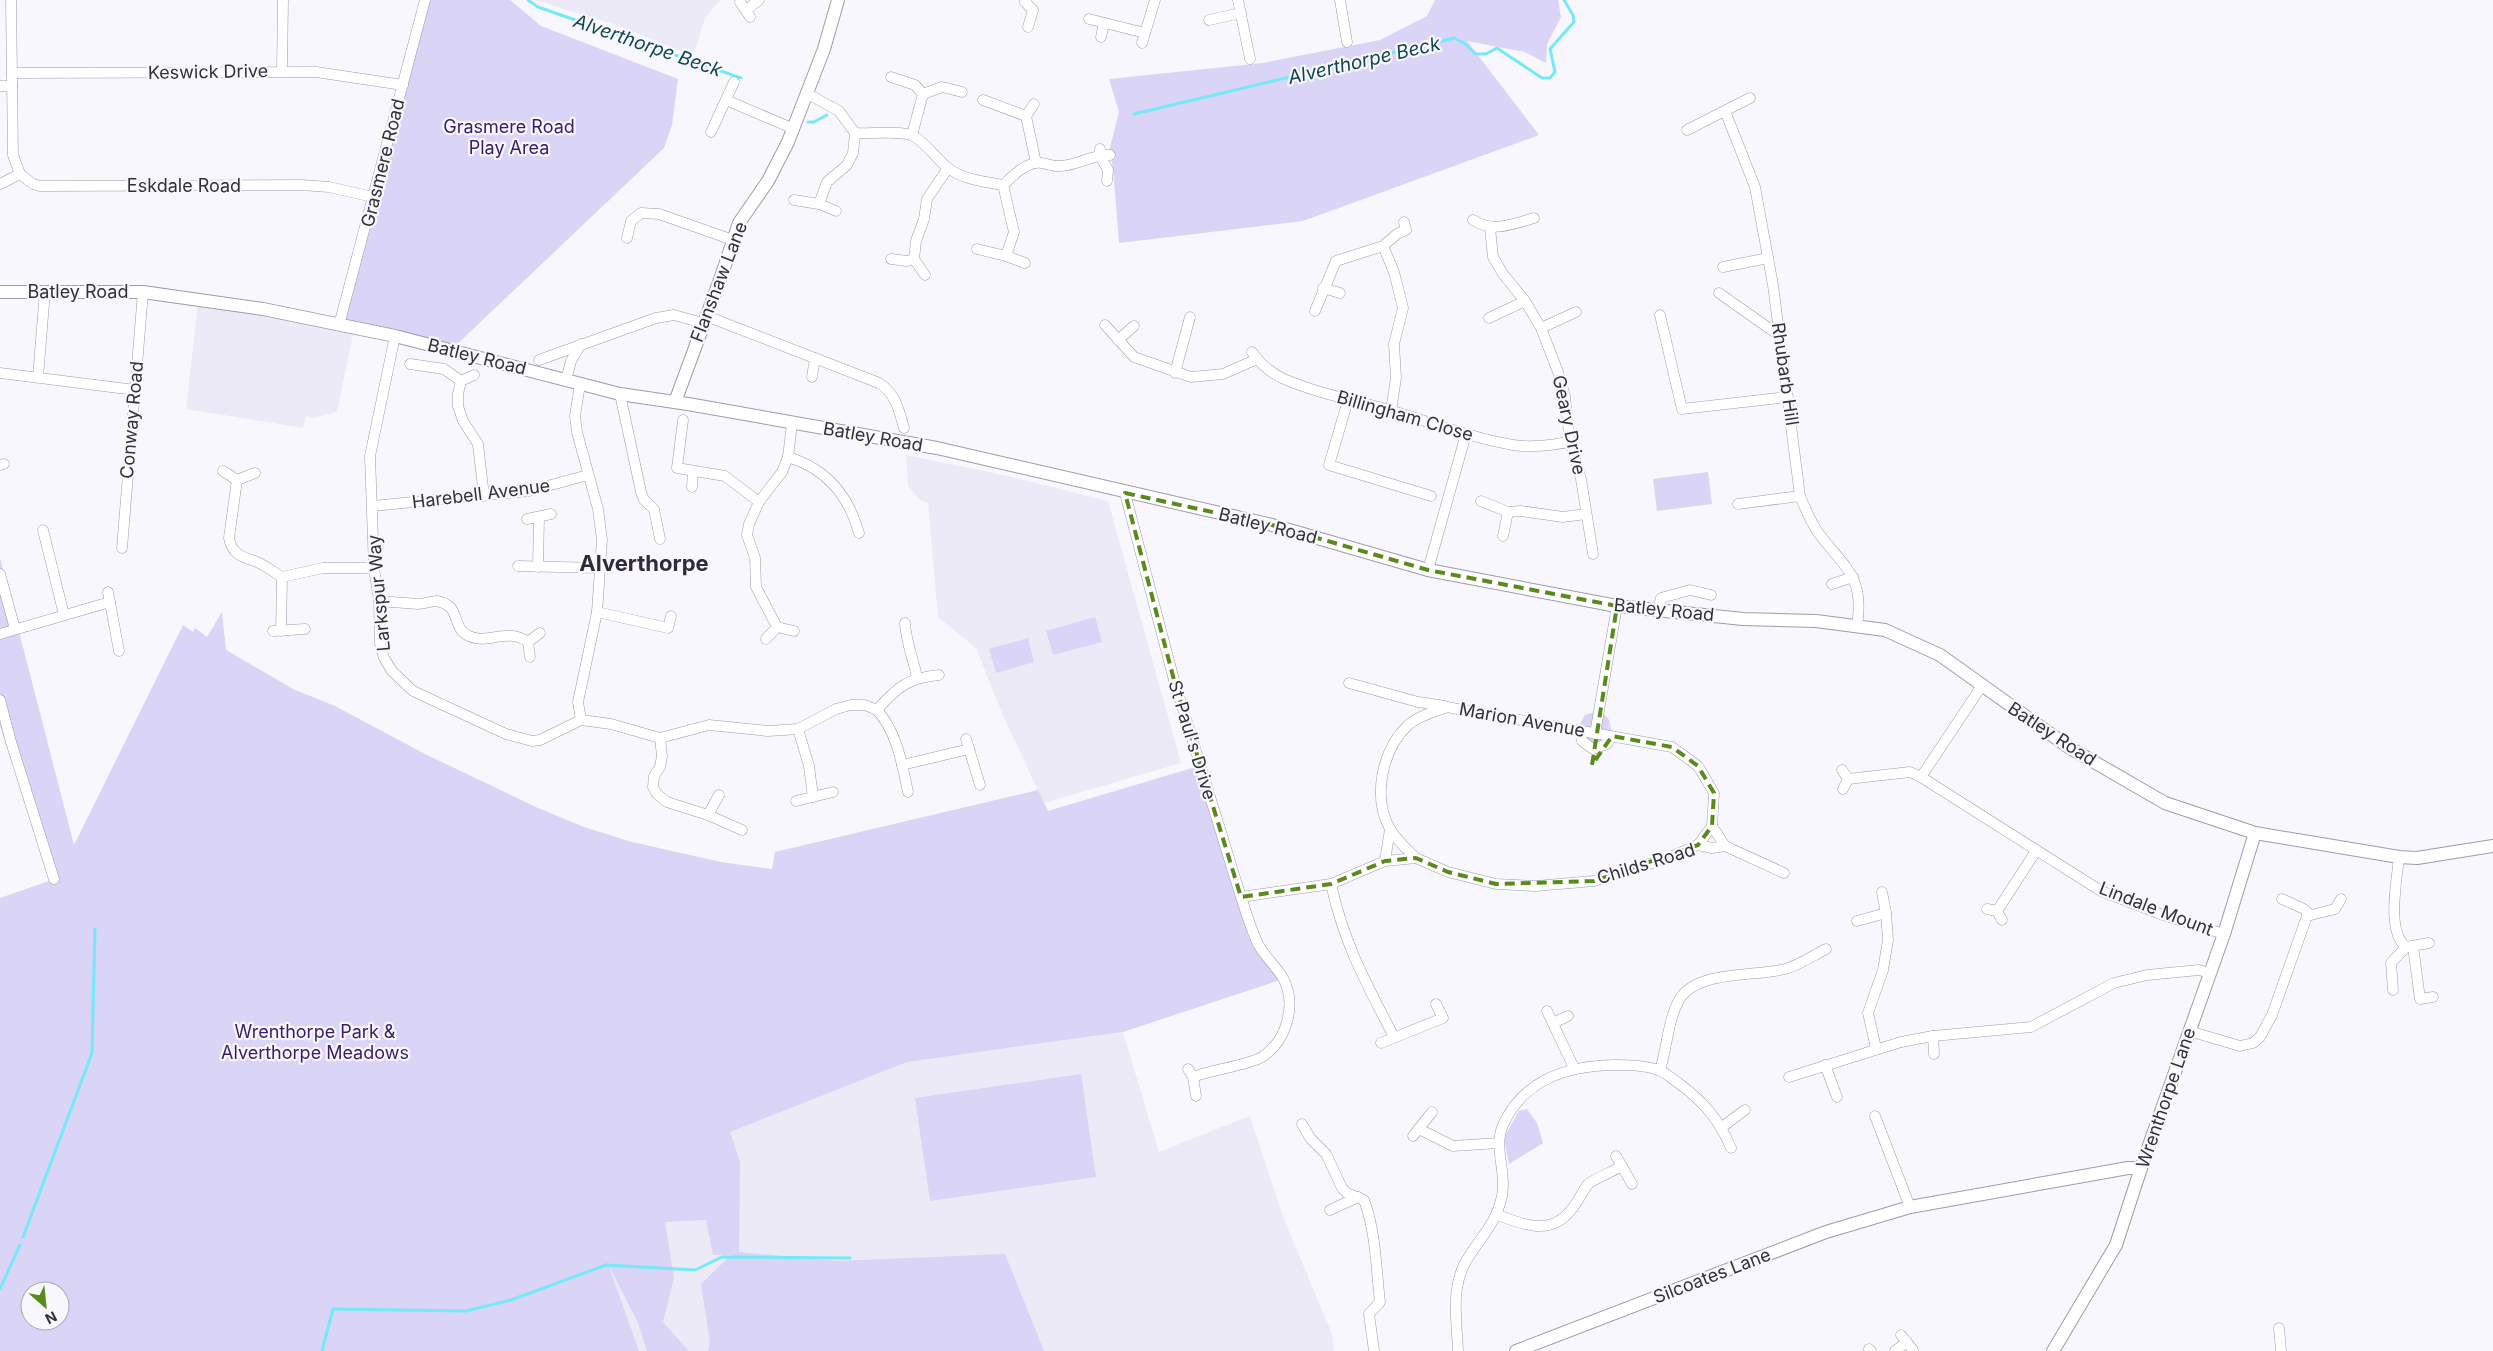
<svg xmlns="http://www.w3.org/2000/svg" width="2493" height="1351" font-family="Inter,sans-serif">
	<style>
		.built { fill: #eceaf7 }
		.green { fill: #dad4f6; fill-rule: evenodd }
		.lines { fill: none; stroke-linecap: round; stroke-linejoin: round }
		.stream { stroke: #75e9f7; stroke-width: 3 }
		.minor-casing { stroke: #9e9caa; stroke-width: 11 }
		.tertiary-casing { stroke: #9e9caa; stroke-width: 14 }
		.minor { stroke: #fff; stroke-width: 10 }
		.tertiary { stroke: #fff; stroke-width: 12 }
		.marked { fill: none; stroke: #5b8a1c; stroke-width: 4; stroke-dasharray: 10 6; stroke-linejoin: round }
		.labels { text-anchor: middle; stroke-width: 4.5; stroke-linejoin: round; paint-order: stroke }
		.street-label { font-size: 18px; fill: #323137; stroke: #f8f7fe }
		.park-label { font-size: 18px; fill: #381a6f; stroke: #f8f7fe }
		.water-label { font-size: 19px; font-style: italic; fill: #10464c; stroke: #f8f7fe }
		.district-label { font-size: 22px; font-weight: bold; fill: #2e2c38; stroke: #f8f7fe }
	</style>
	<rect width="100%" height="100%" fill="#f8f7fe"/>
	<g class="built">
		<polygon points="535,0 720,0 705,18 693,56 616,25"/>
		<polygon points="198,302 354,330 337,412 314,418 306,416 303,428 186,409"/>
		<polygon points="906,455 1008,476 1108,501 1181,763 1044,803 1001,711 976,648 938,617 928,503 920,500 908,486"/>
		<polygon points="1123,1032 1159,1152 1250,1116 1284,1219 1332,1334 1334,1351 638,1351 589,1229 713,1100 906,1062"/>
	</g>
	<g class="green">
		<polygon points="425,0 510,0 541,26 678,79 672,125 664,148 450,351 339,325"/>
		<polygon points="1435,0 1558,0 1561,17 1547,44 1546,63 1525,52 1467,41 1539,135 1303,221 1119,243 1113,168 1109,151 1119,112 1109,79 1263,63 1380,40 1427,16"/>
		<polygon points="1708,472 1712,504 1657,511 1653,479"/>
		<path d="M0 558 74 845 183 625 193 632 195 628 207 637 222 612 226 650 293 689 335 706 425 754 538 808 584 827 632 842 721 862 772 869 775 852 1038 790 1048 811 1199 766 1250 924 1283 979 1123 1032 907 1062 730 1132 740 1162 739 1252 837 1261 1005 1254 1044 1351H708L710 1342 701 1284 731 1255H713L706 1220 665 1222 674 1278 663 1322 689 1351H647L638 1323 608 1264 639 1351H0V898L49 881 50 876 0 726ZM30 1291H60V1321H30Z"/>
		<polygon points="1095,617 1102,642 1053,655 1046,631"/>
		<polygon points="1028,638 1034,662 996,673 989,649"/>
		<polygon points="1591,713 1605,715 1609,720 1612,736 1593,749 1580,731 1581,722 1585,715"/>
		<polygon points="1081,1074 1096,1177 930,1201 915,1098"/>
		<polygon points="1527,1109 1537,1123 1543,1143 1509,1164 1504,1138 1519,1111"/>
	</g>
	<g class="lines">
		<g class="stream">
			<polyline points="528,0 538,7 741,78"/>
			<polyline points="1134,114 1454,38 1464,43 1476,54 1486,54 1497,48 1542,78 1550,78 1555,72 1550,49 1574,22 1573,15 1564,0"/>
			<polyline points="808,122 814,122 827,115"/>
			<polyline points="23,1237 92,1053 95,929"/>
			<polyline points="0,1289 20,1245"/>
			<polyline points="322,1351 333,1309 466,1311 511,1300 606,1265 695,1270 722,1257 850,1258"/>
		</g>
		<defs>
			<g id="minor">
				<polyline points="11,0 13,155 20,174"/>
				<polyline points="1026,0 1025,2 1033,10 1028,27"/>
				<polyline points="1238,0 1250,59"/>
				<polyline points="1340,0 1347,42"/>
				<polyline points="740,2 750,17"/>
				<polyline points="746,10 759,0"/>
				<polyline points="1089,19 1145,33"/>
				<polyline points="1209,20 1241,13"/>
				<polyline points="1101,37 1104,23"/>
				<polyline points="1142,43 1155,0"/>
				<polyline points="282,71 283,0"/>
				<polyline points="12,73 316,72 403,85"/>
				<polyline points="891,77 915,85 923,94 912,135"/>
				<polyline points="0,86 12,86"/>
				<path d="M806 93 839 111 855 133C870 134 901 130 913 136 928 144 935 158 948 168 962 179 985 182 1003 185 1013 176 1021 167 1034 163 1042 161 1050 166 1057 166 1076 167 1091 154 1110 155"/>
				<polyline points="923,94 942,87 962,92"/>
				<polyline points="726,100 794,129"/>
				<polyline points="983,100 1026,116 1036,163"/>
				<path d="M1725 111 1755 187 1773 285 1800 496C1805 508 1810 520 1817 531 1844 568 1865 575 1857 626"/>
				<polyline points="1026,116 1034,104"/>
				<polyline points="1687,130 1750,98"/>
				<polyline points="711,132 734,82"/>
				<polyline points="1100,149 1099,154 1108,170 1107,181"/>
				<polyline points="0,184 20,174 33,184 40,186 301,185 329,187 373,197"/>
				<polyline points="1003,185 1014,232 1006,256"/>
				<polyline points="794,200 819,204 836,211"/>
				<polyline points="819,204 827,182 847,165 853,153 855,133"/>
				<path d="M1473 220C1493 233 1513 224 1534 218"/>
				<polyline points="1490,228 1493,257 1503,274 1525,301 1541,328 1558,372 1565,396 1570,442 1581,479 1593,554"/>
				<polyline points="627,238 631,221 641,213 659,214 733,240"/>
				<polyline points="1383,246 1394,272 1403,308 1394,344 1396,378 1391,411"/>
				<polyline points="977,249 1006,256 1025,263"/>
				<polyline points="891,259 907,261 914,259 925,275"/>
				<polyline points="914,259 916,241 924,219 927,199 948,168"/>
				<polyline points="1723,267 1768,258"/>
				<polyline points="1323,288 1340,293"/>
				<polyline points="1719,293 1780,336"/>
				<polyline points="1315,311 1336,261 1383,246 1397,234 1406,230 1404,222"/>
				<polyline points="1660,315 1682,409 1788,397"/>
				<path d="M706 316 879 383C896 394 899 410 904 428"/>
				<polyline points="1489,318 1525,301"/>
				<polyline points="339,325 425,0"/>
				<polyline points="1105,325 1134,357 1191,377 1223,374 1257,359"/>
				<polyline points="1541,328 1576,312"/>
				<path d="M395 336 370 456 374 568 379 601 380 644 384 658 392 671 413 691 506 734 532 741 540 740 581 720 611 724 660 738 709 725 768 731 798 729 836 709 851 705H865L877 710C897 687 908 678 939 675"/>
				<polyline points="1118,340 1134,326"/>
				<path d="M1252 352C1260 364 1271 373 1284 379 1319 394 1357 401 1393 411 1433 423 1472 438 1513 445 1532 448 1551 445 1570 442"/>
				<polyline points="539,360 656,318 674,315 703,323"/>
				<polyline points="410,364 444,369 461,381 474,375"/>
				<polyline points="0,373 135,390"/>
				<polyline points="1175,373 1190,317"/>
				<polyline points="38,377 45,291"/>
				<polyline points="812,377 815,358"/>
				<polyline points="566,380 571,361 581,344"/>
				<polyline points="461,381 458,394 458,406 463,421 478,444 484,496"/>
				<polyline points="580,384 575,416 577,432 598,509 602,540 597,612 578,702 581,720"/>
				<polyline points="620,394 641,492 644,500 654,509 660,539"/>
				<polyline points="1348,400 1329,465 1431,496"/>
				<polyline points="683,420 677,468 725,476 759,502"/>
				<path d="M788 457C827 469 848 495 859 533"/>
				<polyline points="0,465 4,464"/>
				<polyline points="223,471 237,480 255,473"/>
				<path d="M237 480 229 538C232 555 243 557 257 562 266 566 274 572 282 577L323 568H374"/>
				<polyline points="692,487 693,472"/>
				<polyline points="1125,493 1174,680 1241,897 1331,884 1385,861 1416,858 1448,872 1496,884 1536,886 1594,881 1665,859 1698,845 1712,848 1725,846 1784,873"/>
				<polyline points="1481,501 1508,512 1521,511 1563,517 1586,514"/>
				<polyline points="1738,504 1800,496"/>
				<polyline points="372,506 529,491 588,475"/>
				<polyline points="527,519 551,514"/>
				<polyline points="43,530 64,615"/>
				<polyline points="1503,536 1508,512"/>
				<polyline points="122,548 143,292"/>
				<polyline points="518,566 600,568"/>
				<polyline points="538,567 539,517"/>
				<polyline points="1428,570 1466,434"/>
				<polyline points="0,574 15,629"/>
				<polyline points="1832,584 1853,577"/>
				<polyline points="108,592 119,651"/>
				<path d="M379 601C392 602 405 603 418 604 424 604 431 601 437 601 442 602 447 604 451 608 458 617 456 631 469 636 488 645 507 627 528 642"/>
				<polyline points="1658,610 1661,598 1690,590 1711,595"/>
				<polyline points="597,612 668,628 671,616"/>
				<path d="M905 623C906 642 913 658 917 677"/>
				<polyline points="777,627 756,587 755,558 747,535 749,524 759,502 782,472 788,457 792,424"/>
				<polyline points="273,631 305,629"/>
				<polyline points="281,631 282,577"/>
				<polyline points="0,634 110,602"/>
				<polyline points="766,639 777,627 794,631"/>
				<polyline points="530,657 528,642 540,633"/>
				<polyline points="1349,683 1418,702 1445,706"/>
				<polyline points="0,700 11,742 54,879"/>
				<path d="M877 710C897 732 902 764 908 792"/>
				<polyline points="798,729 809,766 813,797"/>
				<polyline points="1580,731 1582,741 1593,749 1607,744 1612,736"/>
				<polyline points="1595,734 1617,606"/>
				<polyline points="660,738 662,756 660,767 654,776 653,787 657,794 667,802 708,815 742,830"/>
				<polyline points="966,739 980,785"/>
				<polyline points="902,765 969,749"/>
				<polyline points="1842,770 1848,779 1843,789"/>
				<polyline points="1921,777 1981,687"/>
				<polyline points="1848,779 1910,772 1921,777 2101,891 2163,915 2224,934"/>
				<polyline points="796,801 833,792"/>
				<polyline points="708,815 719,795"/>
				<polyline points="1712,826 1725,846"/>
				<path d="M2399 857C2397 881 2386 931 2406 947L2429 943"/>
				<path d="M1416 858C1408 850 1396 840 1390 829 1372 797 1382 750 1408 725 1418 716 1434 712 1447 707L1672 747 1698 766 1714 793 1712 826 1698 845"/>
				<polyline points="1385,861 1390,829"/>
				<path d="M1331 884C1344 944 1366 983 1394 1037"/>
				<polyline points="2282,899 2304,909 2310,915"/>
				<polyline points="1987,909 1997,911 2002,920"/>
				<polyline points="1997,911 2036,851"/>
				<polyline points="1857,921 1886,913"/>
				<polyline points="2413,946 2420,999 2433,997"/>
				<polyline points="2393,990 2391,963 2406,947"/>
				<polyline points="1547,1011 1574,1068"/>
				<polyline points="1553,1023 1568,1016"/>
				<polyline points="2189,1031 2240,1046 2253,1043 2260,1037 2272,1015 2307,916 2335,909 2341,899"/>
				<polyline points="1933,1036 1934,1054"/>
				<polyline points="1381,1043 1443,1018 1436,1004"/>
				<polyline points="1876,1048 1868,1013 1883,970 1888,940 1886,913 1882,892"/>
				<polyline points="1825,1065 1837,1097"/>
				<polyline points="1188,1069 1193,1077 1196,1096"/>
				<path d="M1660 1070C1667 1048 1668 1020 1679 1000 1696 970 1755 977 1785 969 1800 965 1812 956 1826 949"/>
				<path d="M1193 1077C1211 1070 1249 1065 1262 1057 1287 1041 1297 1004 1283 978 1276 966 1265 957 1258 944 1251 929 1246 913 1241 897"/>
				<polyline points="1789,1077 1901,1042 1933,1036 2031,1027 2114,983 2147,975 2199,970 2210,973"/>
				<polyline points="1875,1116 1910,1207"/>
				<path d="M1302 1124 1310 1138 1326 1154 1342 1188 1347 1193 1364 1200C1376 1232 1376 1268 1380 1302L1369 1314 1374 1351"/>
				<polyline points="1722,1127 1745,1110"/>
				<polyline points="1419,1129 1453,1146 1498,1143"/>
				<polyline points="1413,1136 1432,1112"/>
				<polyline points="1616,1156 1632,1184"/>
				<polyline points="1330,1210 1358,1197"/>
				<path d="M1498 1215C1523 1225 1551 1236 1571 1210 1578 1202 1582 1192 1588 1184 1591 1181 1615 1170 1622 1166"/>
				<polyline points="2279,1328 2281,1351"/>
				<polyline points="1901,1335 1913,1350"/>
				<polyline points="1869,1349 1871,1351"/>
				<path d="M1458 1351C1457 1323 1451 1291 1464 1265 1478 1238 1495 1228 1502 1196 1507 1172 1493 1148 1503 1125 1524 1079 1567 1066 1613 1065 1628 1065 1644 1065 1658 1070 1665 1072 1671 1078 1677 1082 1703 1101 1719 1119 1731 1148"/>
				<polyline points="1895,1351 1907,1342"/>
			</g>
			<g id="tertiary">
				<polyline points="0,292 143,292 263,309 395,336 620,394 688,404 937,448 1272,525 1428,570 1617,606 1743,619 1816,621 1885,630 1940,655 2070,748 2165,803 2255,833 2399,857 2417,858 2493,846"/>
				<polyline points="675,402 721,277 739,223 768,181 788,142 824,49 838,0"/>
				<polyline points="1516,1351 1826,1232 1910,1207 2128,1168 2141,1168"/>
				<polyline points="2053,1351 2116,1245 2141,1168 2224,934 2255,833"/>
			</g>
		</defs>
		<use href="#minor" class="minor-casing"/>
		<use href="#tertiary" class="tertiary-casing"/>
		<use href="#minor" class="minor"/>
		<use href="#tertiary" class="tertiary"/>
	</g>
	<path class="marked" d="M1125 493 1272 525 1428 570 1617 606 1592 765 1612 736 1672 747 1698 766 1714 793 1712 826 1698 845 1594 881 1496 884 1448 872 1416 858 1385 861 1331 884 1241 897 1174 680Z"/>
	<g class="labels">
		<g class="street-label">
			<text transform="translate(208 72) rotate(-1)" y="6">Keswick Drive</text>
			<text transform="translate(383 163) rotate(-76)" y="6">Grasmere Road</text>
			<text x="184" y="192">Eskdale Road</text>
			<text transform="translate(719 282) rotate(-69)" y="6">Flanshaw Lane</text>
			<text x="78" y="298">Batley Road</text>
			<text transform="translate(477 357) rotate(14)" y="6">Batley Road</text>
			<text transform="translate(1785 374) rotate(82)" y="6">Rhubarb Hill</text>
			<text transform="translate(1405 416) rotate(16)" y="6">Billingham Close</text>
			<text transform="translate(132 420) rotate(-85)" y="6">Conway Road</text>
			<text transform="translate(1569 425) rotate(78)" y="6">Geary Drive</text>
			<text transform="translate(873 437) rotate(10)" y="6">Batley Road</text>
			<text transform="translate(481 494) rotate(-7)" y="6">Harebell Avenue</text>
			<text transform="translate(1268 526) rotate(14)" y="6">Batley Road</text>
			<text transform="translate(379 593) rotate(-95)" y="6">Larkspur Way</text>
			<text transform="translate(1664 610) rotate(6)" y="6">Batley Road</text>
			<text transform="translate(1522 720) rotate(10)" y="6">Marion Avenue</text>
			<text transform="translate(2052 734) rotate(33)" y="6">Batley Road</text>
			<text transform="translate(1192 740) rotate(73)" y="6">St Paul's Drive</text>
			<text transform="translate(1646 864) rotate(-17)" y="6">Childs Road</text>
			<text transform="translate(2156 909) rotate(21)" y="6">Lindale Mount</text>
			<text transform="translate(2166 1098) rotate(-71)" y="6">Wrenthorpe Lane</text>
			<text transform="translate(1712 1276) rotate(-21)" y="6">Silcoates Lane</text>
		</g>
		<g class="park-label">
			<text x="509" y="133">Grasmere Road<tspan x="509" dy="21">Play Area</tspan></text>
			<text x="315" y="1038">Wrenthorpe Park &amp;<tspan x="315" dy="21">Alverthorpe Meadows</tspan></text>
		</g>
		<g class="water-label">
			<text transform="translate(648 45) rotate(19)" y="7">Alverthorpe Beck</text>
			<text transform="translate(1364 60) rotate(-13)" y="7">Alverthorpe Beck</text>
		</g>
		<g class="district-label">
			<text x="644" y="571">Alverthorpe</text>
		</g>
	</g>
	<g transform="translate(45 1306) rotate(153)"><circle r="24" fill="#f8f7fe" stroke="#a9a8ae"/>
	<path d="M0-4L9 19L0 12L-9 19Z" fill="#5b8a1c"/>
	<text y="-8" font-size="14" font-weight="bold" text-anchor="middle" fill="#323137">N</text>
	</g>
</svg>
